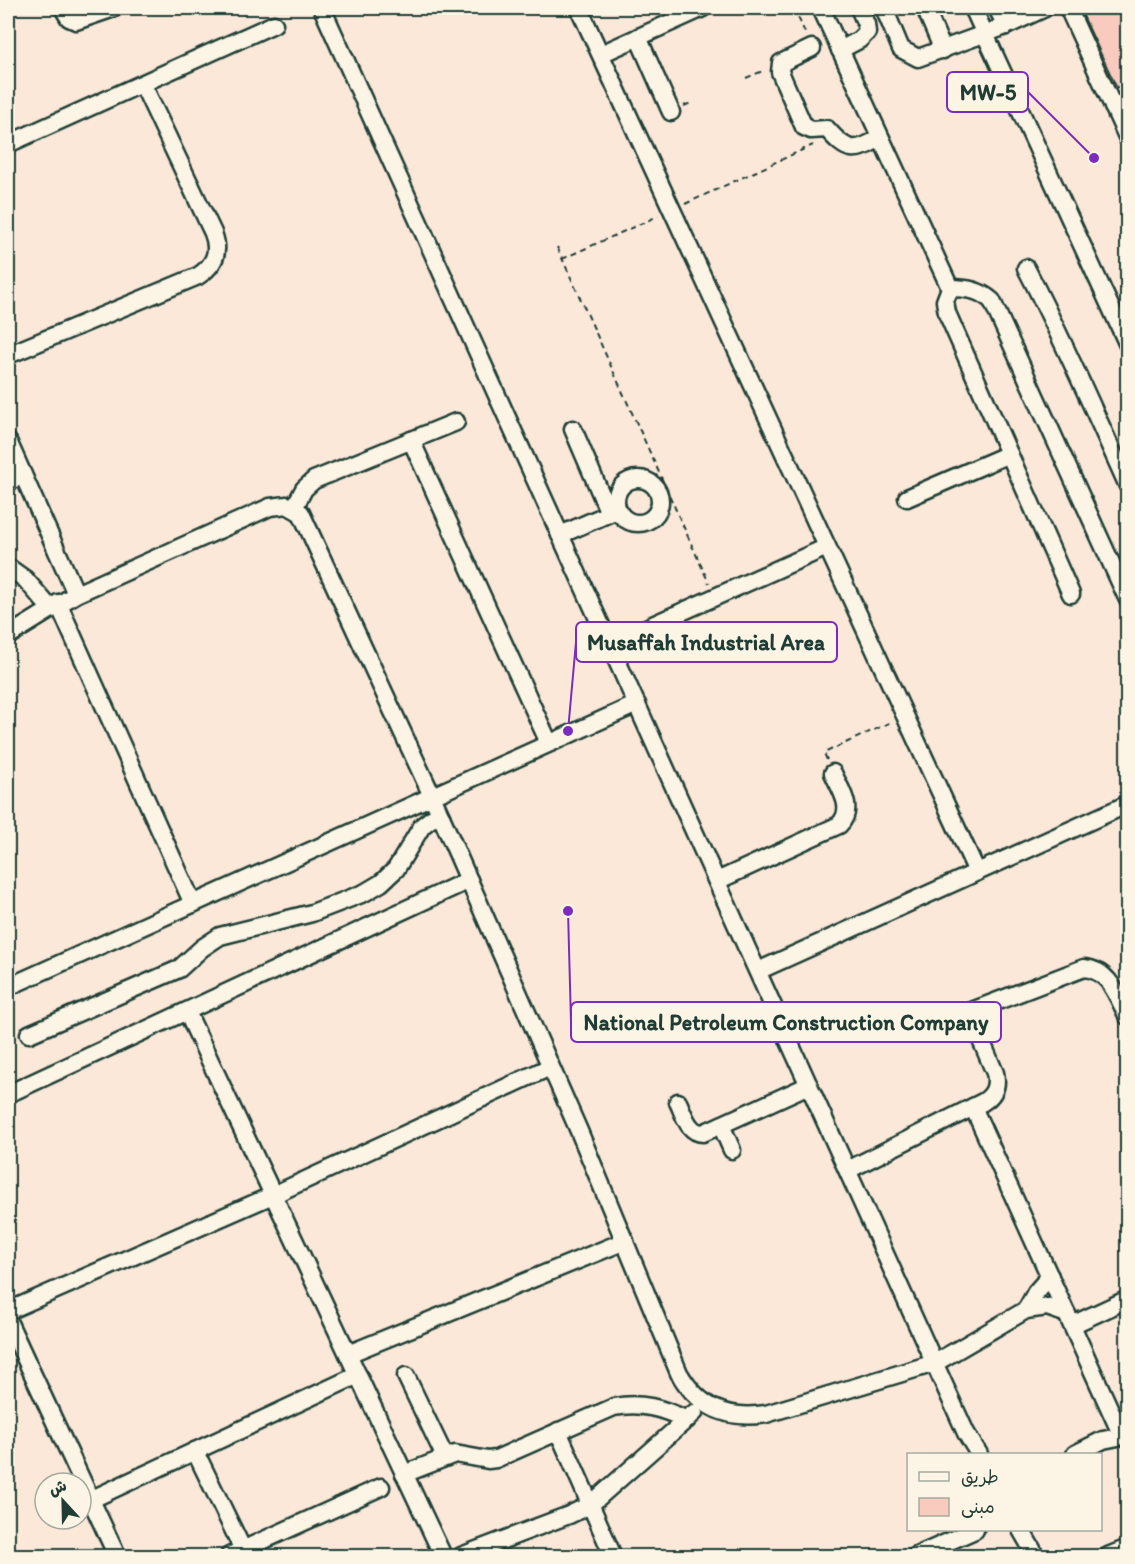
<svg xmlns="http://www.w3.org/2000/svg" width="1135" height="1564" font-family="Itim,'Playpen Sans Arabic',sans-serif">
	<style>
		.built { fill: #fbe8d9; fill-rule: evenodd }
		.building { fill: #f9cabe; stroke: #1f3d34; stroke-width: 1.5 }
		.lines { fill: none; stroke-linecap: round; stroke-linejoin: round }
		.minor-casing { stroke: #1f3d34; stroke-width: 21 }
		.path { stroke: #1f3d34; stroke-width: 2; stroke-dasharray: 6 4.5; stroke-linecap: butt }
		.minor { stroke: #fcf5e5; stroke-width: 16 }
		.leader { fill: none; stroke: #7b2cbf; stroke-width: 2 }
		.callout-dot { fill: #7b2cbf; stroke: #fcf5e5; stroke-width: 2 }
		.callout { fill: #fcf5e5; stroke: #7b2cbf; stroke-width: 2 }
		.callout-label { font-size: 22px; text-anchor: middle; font-weight: bold; fill: #1f3d34 }
	</style>
	<rect width="100%" height="100%" fill="#fcf5e5"/>
	<filter id="ink" filterUnits="userSpaceOnUse"><feTurbulence type="fractalNoise" baseFrequency=".0167" numOctaves="2"/><feDisplacementMap in="SourceGraphic" scale="12" xChannelSelector="R" yChannelSelector="G"/><feConvolveMatrix kernelMatrix="1 2 1 2 8 2 1 2 1" color-interpolation-filters="sRGB"/></filter>
	<g filter="url(#ink)">
		<path class="built" d="M8 8H1127V1556H8ZM908 1454H1100V1530H908ZM45 1483H81V1519H45Z"/>
		<polygon class="building" points="1088,8 1128,8 1128,83 1117,88 1081,11"/>
		<g class="lines">
			<defs>
				<g id="minor">
					<polyline points="63,8 69,18 76,21 114,8"/>
					<polyline points="322,8 966,1433 979,1454"/>
					<polyline points="579,8 977,872"/>
					<path d="M821 8 950 288C967 288 980 290 992 301L1128 600"/>
					<polyline points="884,8 901,49 918,58 1006,26 1045,8"/>
					<polyline points="925,8 943,50"/>
					<polyline points="973,8 1128,345"/>
					<polyline points="997,8 1006,26"/>
					<polyline points="1068,8 1128,139"/>
					<polyline points="638,37 671,112"/>
					<path d="M812 48 781 63 780 72 804 127 811 130 827 129C848 153 854 153 880 138"/>
					<polyline points="840,50 859,40 867,32 866,24 859,8"/>
					<polyline points="601,54 703,8"/>
					<polyline points="1113,107 1128,101"/>
					<polyline points="8,144 274,24"/>
					<path d="M1026 268C1063 339 1095 413 1128 486"/>
					<polyline points="950,288 945,301 947,313 1071,594"/>
					<path d="M8 355 198 276C215 265 220 251 213 233L143 85"/>
					<polyline points="573,429 609,513"/>
					<polyline points="411,440 549,743"/>
					<polyline points="8,441 76,594"/>
					<circle cx="638" cy="501" r="22"/>
					<polyline points="8,482 23,475"/>
					<polyline points="907,498 1009,454"/>
					<polyline points="294,508 304,489 314,480 456,422"/>
					<polyline points="560,535 617,510"/>
					<polyline points="8,567 25,579 50,608"/>
					<polyline points="58,603 193,904"/>
					<path d="M8 636 76 594 270 507 287 505 301 513 432 796 579 1131 679 1373C699 1408 727 1420 766 1414L935 1363 1026 1310 1047 1307 1067 1314"/>
					<polyline points="610,644 827,547"/>
					<path d="M717 881 839 825C855 809 841 791 833 773"/>
					<polyline points="758,971 1128,804"/>
					<polyline points="8,987 637,704"/>
					<polyline points="187,1012 443,1556"/>
					<path d="M935 1025 1084 968C1110 970 1117 996 1128 1017"/>
					<polyline points="29,1034 179,969 202,948 220,936 312,913 364,893 381,883 396,869 422,826 431,819 441,816"/>
					<polyline points="8,1094 469,880"/>
					<path d="M678 1102C684 1114 688 1133 703 1133L809 1085"/>
					<polyline points="973,1107 1122,1436"/>
					<polyline points="721,1125 732,1150"/>
					<path d="M848 1170 983 1102C994 1095 998 1086 995 1073L969 1012"/>
					<polyline points="1026,1310 1036,1292 1050,1276"/>
					<polyline points="8,1311 273,1195 550,1067"/>
					<polyline points="8,1321 117,1556"/>
					<polyline points="1072,1325 1128,1299"/>
					<polyline points="348,1354 625,1241"/>
					<polyline points="406,1376 445,1457"/>
					<polyline points="558,1431 613,1556"/>
					<polyline points="195,1451 246,1556"/>
					<polyline points="1075,1454 1103,1440 1128,1435"/>
					<path d="M404 1474 455 1454 488 1460 496 1459 614 1407C641 1402 662 1408 687 1420"/>
					<polyline points="90,1500 358,1375"/>
					<polyline points="1021,1530 1036,1556"/>
					<polyline points="229,1556 381,1487"/>
					<polyline points="461,1556 569,1515 590,1505 694,1413"/>
					<polyline points="916,1556 975,1530"/>
					<polyline points="1108,1556 1128,1548"/>
				</g>
			</defs>
			<use href="#minor" class="minor-casing"/>
			<g class="path">
				<polyline points="794,8 806,35"/>
				<polyline points="746,78 765,70"/>
				<polyline points="684,106 693,102"/>
				<polyline points="685,204 813,145"/>
				<polyline points="557,247 709,583"/>
				<polyline points="562,259 658,216"/>
				<polyline points="659,493 666,489"/>
				<polyline points="827,760 824,753 891,722"/>
			</g>
			<use href="#minor" class="minor"/>
		</g>
	</g>
	<path class="leader" d="M1094 158L1028 92M568 731L576 642M568 911L571 1022"/>
	<g class="callout-dot">
		<circle cx="1094" cy="158" r="6"/>
		<circle cx="568" cy="731" r="6"/>
		<circle cx="568" cy="911" r="6"/>
	</g>
	<g class="callout">
		<rect x="947" y="72" width="81" height="40" rx="6"/>
		<rect x="576" y="622" width="261" height="40" rx="6"/>
		<rect x="571" y="1002" width="430" height="40" rx="6"/>
	</g>
	<g class="callout-label">
		<text x="988" y="100">MW-5</text>
		<text x="706" y="650">Musaffah Industrial Area</text>
		<text x="786" y="1030">National Petroleum Construction Company</text>
	</g>
	<rect width="1135" height="1564" fill="none" stroke="#fcf5e5" stroke-width="30"/>
	<rect x="15" y="15" width="1105" height="1534" fill="none" stroke="#1f3d34" stroke-width="2" filter="url(#ink)"/>
	<rect x="907" y="1453" width="195" height="78" fill="#fcf5e5" stroke="#a4ab9e" stroke-width="1.5"/>
	<rect x="919" y="1472" width="30" height="9" fill="#fcf5e5" stroke="#a4ab9e" stroke-width="1.5"/>
	<text x="961" y="1483" font-size="18" fill="#1f3d34">طريق</text>
	<rect x="919" y="1498" width="30" height="18" fill="#f9cabe" stroke="#a4ab9e" stroke-width="1.5"/>
	<text x="961" y="1513" font-size="18" fill="#1f3d34">مبنى</text>
	<g transform="translate(63 1501) rotate(338)"><circle r="28" fill="#fcf5e5" stroke="#a4ab9e" stroke-width="1.5"/>
	<path d="M0-4.5L10 22L0 15L-10 22Z" fill="#1f3d34"/>
	<text y="-9" font-size="16" font-weight="bold" text-anchor="middle" fill="#1f3d34">ش</text>
	</g>
</svg>
